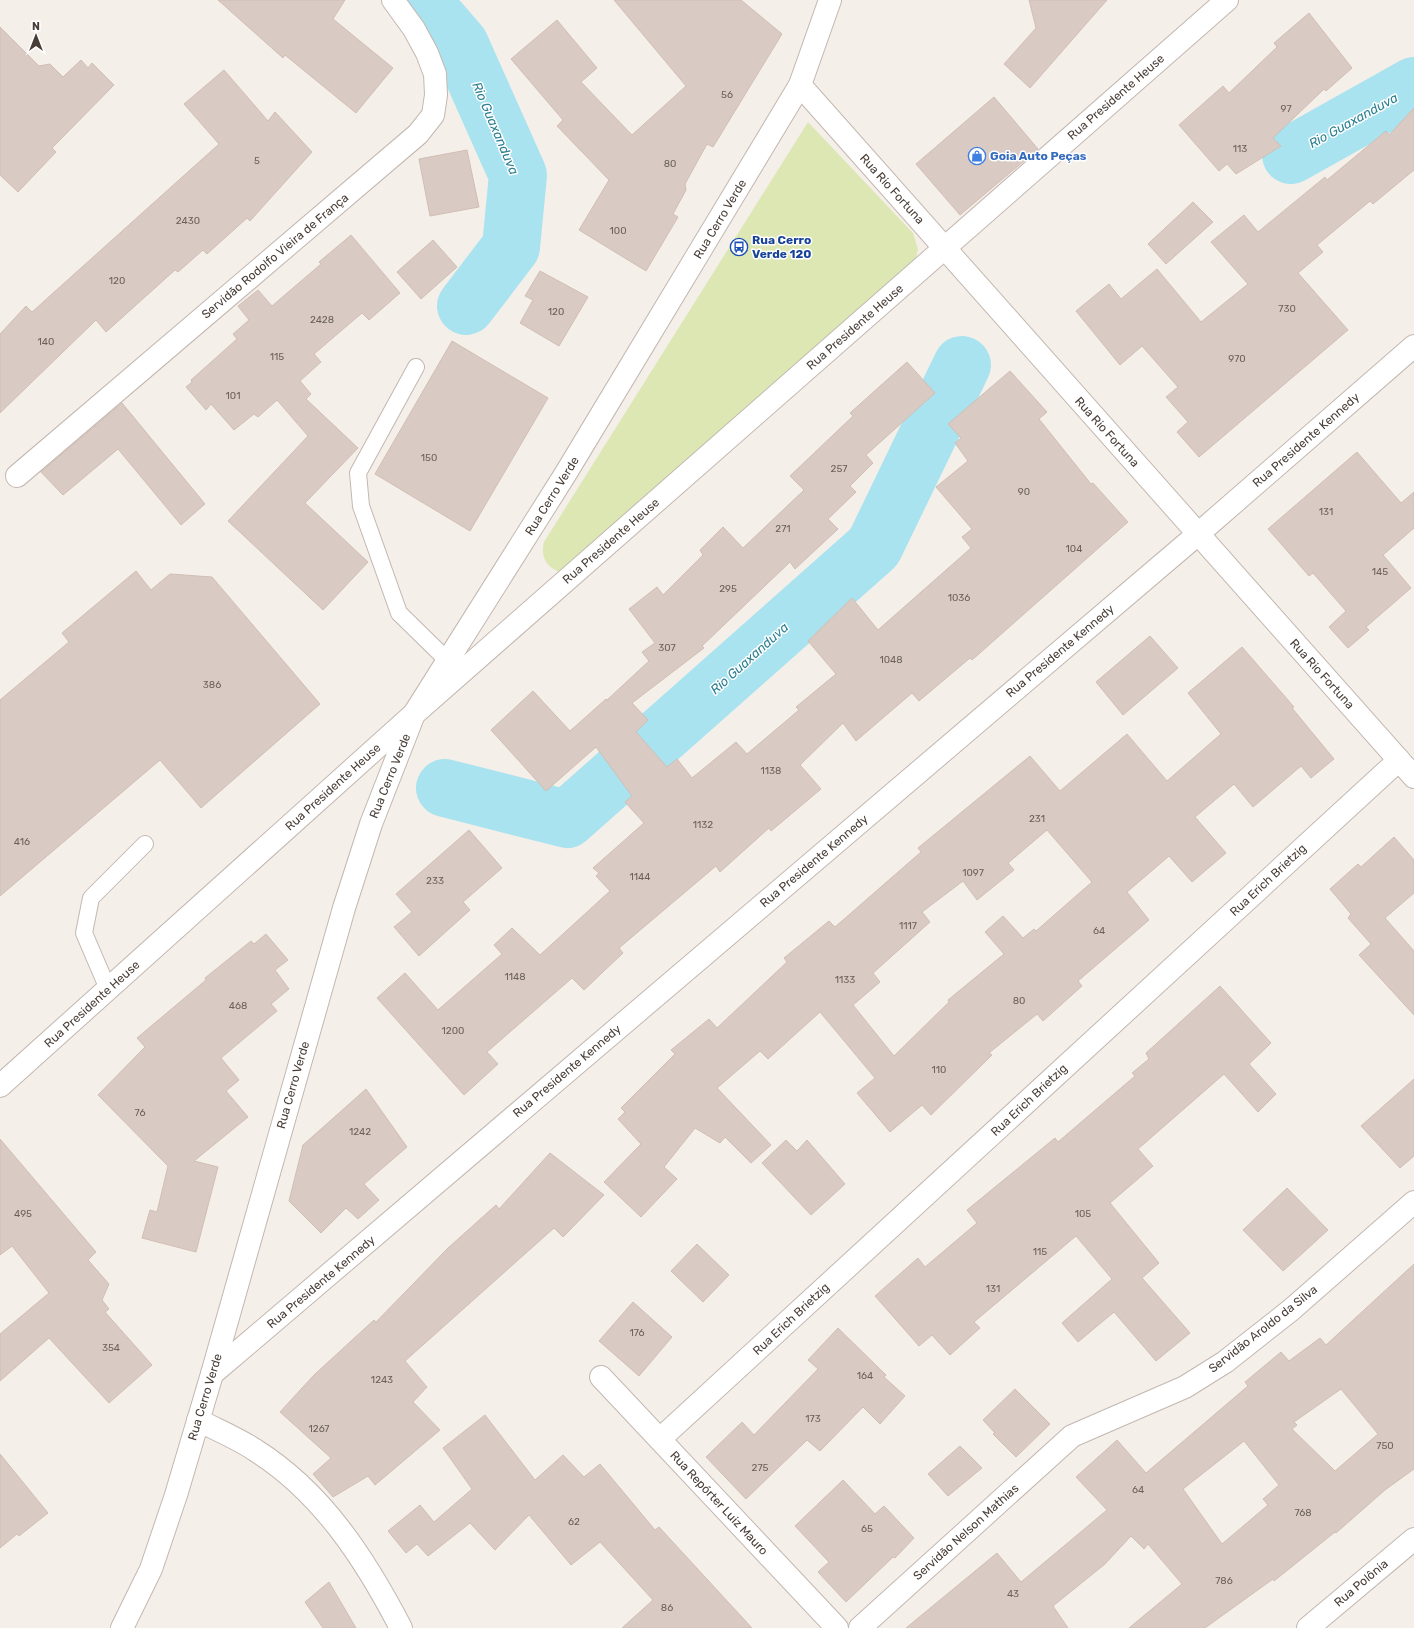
<svg xmlns="http://www.w3.org/2000/svg" width="1414" height="1628" font-family="Rubik,sans-serif">
	<style>
		.green { fill: #dde7b4 }
		.lines { fill: none; stroke-linecap: round; stroke-linejoin: round }
		.river { stroke: #a9e3ef; stroke-width: 58 }
		.building { fill: #d9cbc3; stroke: #d1beb3; fill-rule: evenodd }
		.service-casing { stroke: #c3b7b0; stroke-width: 18 }
		.minor-casing { stroke: #c3b7b0; stroke-width: 24 }
		.service { stroke: #fff; stroke-width: 16 }
		.minor { stroke: #fff; stroke-width: 22 }
		.labels { text-anchor: middle; stroke-width: 3; stroke-linejoin: round; paint-order: stroke }
		.number-label { font-size: 10px; fill: #6c615b }
		.street-label { font-size: 12px; fill: #483e38; stroke: #fff }
		.shop-label { font-size: 12px; font-weight: bold; fill: #366cbe; stroke: #fff; text-anchor: start }
		.transit-label { font-size: 12px; font-weight: bold; fill: #164399; stroke: #fff; text-anchor: start }
		.water-label { font-size: 13px; font-style: italic; fill: #2c8092; stroke: #fff }
	</style>
	<rect width="100%" height="100%" fill="#f5efea"/>
	<path class="green" d="M808 122 913 233 918 249 915 264 563 573C547 569 540 558 544 542Z"/>
	<g class="lines">
		<g class="river">
			<polyline points="421,0 460,45 518,175 511,247 466,306"/>
			<polyline points="1291,155 1414,86"/>
			<polyline points="445,788 567,819 874,547 962,365"/>
		</g>
	</g>
	<g class="building">
		<polygon points="218,0 345,0 333,19 393,68 356,113 285,55 283,58"/>
		<polygon points="614,0 741,0 782,34 713,147 707,144 685,184 686,190 673,214 678,217 646,271 579,230 609,180 557,126 563,120 511,59 557,20 597,68 581,82 632,135 686,86"/>
		<polygon points="1029,0 1107,0 1030,88 1004,64 1036,28"/>
		<polygon points="1309,13 1352,68 1326,91 1324,89 1273,138 1281,146 1236,174 1227,164 1219,171 1179,125 1223,86 1229,93 1277,47 1274,43"/>
		<polygon points="0,27 39,66 50,64 63,77 81,60 88,68 92,63 114,85 52,148 56,152 18,192 0,175"/>
		<polygon points="224,70 268,121 275,112 312,152 250,221 247,218 207,254 203,250 178,272 175,270 106,332 96,320 0,413 0,334 26,306 32,312 219,144 184,104"/>
		<polygon points="994,97 1038,149 960,215 916,164"/>
		<polygon points="1414,108 1414,170 1373,204 1370,201 1317,245 1323,252 1298,273 1348,330 1199,457 1177,432 1188,422 1166,397 1178,387 1142,346 1120,365 1076,311 1109,284 1121,299 1157,269 1201,322 1248,284 1211,242 1244,215 1258,232 1325,177 1327,180 1386,131 1389,135"/>
		<polygon points="467,150 479,207 430,216 419,159"/>
		<polygon points="1193,202 1213,222 1166,264 1148,244"/>
		<polygon points="351,235 400,293 369,320 362,313 314,354 321,362 300,381 311,394 306,399 358,448 305,503 368,562 323,610 228,521 308,436 277,400 258,417 254,414 234,430 211,404 206,410 186,387 192,382 191,380 237,339 233,334 249,320 238,306 258,290 272,306 321,264 319,262"/>
		<polygon points="433,240 457,267 421,299 397,272"/>
		<polygon points="540,271 588,297 559,346 520,323 533,300 525,296"/>
		<polygon points="452,341 548,398 470,531 375,474"/>
		<polygon points="907,362 935,393 866,455 873,463 850,486 856,492 828,519 838,529 795,569 790,562 702,646 704,648 632,703 648,720 636,732 667,767 677,759 692,778 736,742 747,754 799,710 796,707 836,674 808,641 852,598 878,630 971,548 962,537 972,529 936,487 968,461 955,443 961,438 948,424 1010,371 1047,412 1039,419 1091,484 1093,483 1128,522 972,660 970,658 919,701 912,693 856,741 843,723 800,765 821,789 771,831 769,828 720,872 716,866 619,948 623,953 584,990 572,978 487,1052 498,1064 464,1095 377,998 405,973 438,1010 502,954 494,945 512,928 540,955 610,891 596,876 599,873 593,868 644,823 625,802 632,796 596,747 546,791 491,730 533,691 570,731 606,699 607,700 649,661 642,652 655,643 629,609 657,587 663,595 703,555 700,550 723,527 743,548 804,490 790,476 853,416 850,413"/>
		<polygon points="122,403 205,504 181,525 118,449 63,495 41,472"/>
		<polygon points="1357,452 1401,503 1414,492 1414,528 1383,555 1411,588 1366,627 1369,630 1348,648 1329,627 1346,611 1313,573 1309,576 1268,529"/>
		<polygon points="136,571 151,590 170,574 212,577 320,704 201,808 160,760 0,896 0,700 69,642 62,633"/>
		<polygon points="1150,636 1178,668 1123,715 1096,682"/>
		<path d="M1242 647 1294 707 1292 708 1334 759 1311 778 1301 766 1253 807 1234 784 1195 817 1226 853 1192 882 1169 856 1127 892 1149 920 1078 981 1082 986 1043 1021 1037 1014 989 1053 992 1055 931 1115 922 1105 890 1132 857 1093 875 1078 820 1012 768 1059 760 1051 717 1088 771 1145 751 1163 725 1137 720 1143 695 1128 664 1167 677 1179 641 1217 604 1182 641 1144 618 1119 625 1112 621 1108 675 1054 671 1050 709 1019 717 1028 787 962 784 958 829 921 835 927 921 852 918 848 1030 756 1060 791 1127 734 1167 781 1221 734 1188 693ZM1047 830 1092 882 1036 931 1034 929 1023 938 1003 916 985 932 1004 954 948 1000 949 1002 894 1056 853 1005 880 982 873 973 930 922 922 912 963 881 977 900 1014 870 1008 863Z"/>
		<polygon points="469,830 502,868 463,902 470,910 419,956 394,927 412,912 396,894"/>
		<polygon points="1394,837 1414,860 1414,893 1385,918 1414,951 1414,1015 1359,955 1371,944 1348,918 1351,914 1330,889 1358,864 1361,867"/>
		<polygon points="266,934 288,960 275,970 289,989 271,1004 277,1011 221,1058 239,1080 226,1091 248,1117 194,1161 218,1167 196,1252 142,1238 150,1210 157,1212 168,1166 98,1095 145,1047 137,1038 206,980 205,978 251,941 254,944"/>
		<polygon points="1220,986 1271,1043 1249,1064 1276,1094 1258,1112 1224,1074 1138,1149 1153,1166 1110,1203 1159,1263 1142,1278 1190,1333 1156,1361 1114,1312 1078,1342 1062,1323 1112,1279 1076,1236 974,1322 980,1328 950,1355 932,1335 919,1346 875,1296 918,1258 925,1267 977,1223 967,1210 1055,1138 1058,1142 1135,1076 1132,1073 1149,1059 1146,1053"/>
		<polygon points="1414,1079 1414,1156 1400,1168 1361,1126"/>
		<polygon points="366,1089 407,1147 364,1184 379,1200 358,1219 346,1208 321,1233 289,1201 303,1145"/>
		<polygon points="0,1139 96,1252 88,1260 109,1284 102,1300 109,1309 105,1312 152,1365 109,1403 49,1338 0,1381 0,1334 49,1293 12,1246 0,1255"/>
		<polygon points="786,1140 797,1151 807,1140 845,1184 811,1215 762,1163"/>
		<polygon points="550,1153 604,1195 563,1237 554,1228 405,1361 427,1387 413,1402 440,1430 375,1485 368,1476 333,1497 313,1474 331,1458 280,1412 314,1375 374,1320 376,1322 448,1248 496,1205 499,1209"/>
		<polygon points="1287,1188 1328,1230 1283,1271 1243,1230"/>
		<polygon points="697,1244 729,1275 703,1302 671,1271"/>
		<path d="M1414 1264V1469L1385 1490 1336 1533 1335 1532 1274 1581 1273 1579 1205 1628H1129L1182 1584 1148 1544 1144 1549 1131 1536 1105 1564 1053 1606 1068 1628H906L997 1553 1021 1582 1107 1510 1076 1477 1117 1440 1146 1473 1248 1386 1245 1382 1281 1352 1289 1361 1320 1338 1326 1345ZM1341 1389 1378 1434 1335 1471 1292 1429 1297 1425 1294 1422ZM1244 1441 1279 1485 1263 1499 1268 1505 1222 1544 1183 1489Z"/>
		<polygon points="633,1302 672,1337 639,1376 599,1341"/>
		<polygon points="838,1328 886,1375 884,1377 905,1396 880,1424 863,1407 820,1451 807,1440 746,1499 706,1457 742,1422 754,1435 818,1369 808,1360"/>
		<polygon points="1015,1389 1050,1424 1016,1457 993,1434 995,1433 983,1420"/>
		<polygon points="485,1415 535,1480 563,1455 584,1477 600,1464 655,1530 659,1527 752,1628 622,1628 653,1600 600,1542 571,1565 529,1515 495,1550 470,1523 428,1556 417,1544 406,1553 388,1531 420,1505 434,1522 472,1489 443,1448"/>
		<polygon points="960,1446 982,1468 948,1496 928,1474"/>
		<polygon points="0,1454 48,1513 19,1536 17,1534 0,1548"/>
		<polygon points="843,1480 875,1514 884,1506 914,1538 895,1558 893,1557 846,1602 818,1572 829,1562 795,1526"/>
		<polygon points="329,1582 356,1628 323,1628 305,1602"/>
	</g>
	<g class="lines">
		<defs>
			<g id="service">
				<polyline points="416,367 358,473 361,506 399,613 448,661"/>
				<polyline points="108,989 84,933 91,898 145,844"/>
			</g>
			<g id="minor">
				<polyline points="800,85 1414,777"/>
				<polyline points="17,476 418,134 433,115 436,95 435,74 427,53 414,29 393,0"/>
				<polyline points="0,1086 414,714 1227,0"/>
				<polyline points="212,1374 1198,534 1414,346"/>
				<polyline points="601,1377 837,1628"/>
				<path d="M198 1420C217 1430 237 1438 255 1450 322 1492 365 1559 401 1628"/>
				<polyline points="660,1439 1399,760"/>
				<polyline points="122,1628 151,1569 176,1495 212,1374 344,908 371,824 414,714 566,473 800,85 830,0"/>
				<polyline points="860,1628 1072,1436 1185,1387 1225,1362 1291,1310 1414,1202"/>
				<polyline points="1308,1628 1414,1539"/>
			</g>
		</defs>
		<use href="#service" class="service-casing"/>
		<use href="#minor" class="minor-casing"/>
		<use href="#service" class="service"/>
		<use href="#minor" class="minor"/>
	</g>
	<defs>
		<symbol id="shop-ring" viewBox="-11 -11 22 22"><circle r="9.5" fill="#fff" stroke="#3f7fe0" stroke-width="1.5"/><path d="M-5-2.5h2.3a2.7 3.5 0 0 1 5.4 0H5L5.5 6h-11ZM-1.5-2.5h3a1.5 2.3 0 0 0-3 0Z" fill="#3f7fe0"/></symbol>
		<symbol id="bus-ring" viewBox="-11 -11 22 22"><circle r="9.5" fill="#fff" stroke="#1a4fb4" stroke-width="1.5"/><path d="M-5-6H5V4H4V6H2V4H-2V6H-4V4H-5ZM-3.5-4V0h7V-4ZM-3.5 1.2v1.5H-2V1.2ZM2 1.2v1.5H3.5V1.2Z" fill="#1a4fb4"/></symbol>
	</defs>
	<g fill-rule="evenodd">
		<use href="#shop-ring" x="967" y="146" width="20" height="20"/>
		<use href="#bus-ring" x="729" y="237" width="20" height="20"/>
	</g>
	<g class="labels">
		<g class="number-label">
			<text x="727" y="98">56</text>
			<text x="1286" y="112">97</text>
			<text x="1240" y="152">113</text>
			<text x="257" y="164">5</text>
			<text x="670" y="167">80</text>
			<text x="188" y="224">2430</text>
			<text x="618" y="234">100</text>
			<text x="117" y="284">120</text>
			<text x="1287" y="312">730</text>
			<text x="556" y="315">120</text>
			<text x="322" y="323">2428</text>
			<text x="46" y="345">140</text>
			<text x="277" y="360">115</text>
			<text x="1237" y="362">970</text>
			<text x="233" y="399">101</text>
			<text x="429" y="461">150</text>
			<text x="839" y="472">257</text>
			<text x="1024" y="495">90</text>
			<text x="1326" y="515">131</text>
			<text x="783" y="532">271</text>
			<text x="1074" y="552">104</text>
			<text x="1380" y="575">145</text>
			<text x="728" y="592">295</text>
			<text x="959" y="601">1036</text>
			<text x="667" y="651">307</text>
			<text x="891" y="663">1048</text>
			<text x="212" y="688">386</text>
			<text x="771" y="774">1138</text>
			<text x="1037" y="822">231</text>
			<text x="703" y="828">1132</text>
			<text x="22" y="845">416</text>
			<text x="973" y="876">1097</text>
			<text x="640" y="880">1144</text>
			<text x="435" y="884">233</text>
			<text x="908" y="929">1117</text>
			<text x="1099" y="934">64</text>
			<text x="515" y="980">1148</text>
			<text x="845" y="983">1133</text>
			<text x="1019" y="1004">80</text>
			<text x="238" y="1009">468</text>
			<text x="453" y="1034">1200</text>
			<text x="939" y="1073">110</text>
			<text x="140" y="1116">76</text>
			<text x="360" y="1135">1242</text>
			<text x="23" y="1217">495</text>
			<text x="1083" y="1217">105</text>
			<text x="1040" y="1255">115</text>
			<text x="993" y="1292">131</text>
			<text x="637" y="1336">176</text>
			<text x="111" y="1351">354</text>
			<text x="865" y="1379">164</text>
			<text x="382" y="1383">1243</text>
			<text x="813" y="1422">173</text>
			<text x="319" y="1432">1267</text>
			<text x="1385" y="1449">750</text>
			<text x="760" y="1471">275</text>
			<text x="1138" y="1493">64</text>
			<text x="1303" y="1516">768</text>
			<text x="574" y="1525">62</text>
			<text x="867" y="1532">65</text>
			<text x="1224" y="1584">786</text>
			<text x="1013" y="1597">43</text>
			<text x="667" y="1611">86</text>
		</g>
		<g class="street-label">
			<text transform="translate(1116 97) rotate(-41)" y="4">Rua Presidente Heuse</text>
			<text transform="translate(892 189) rotate(48)" y="4">Rua Rio Fortuna</text>
			<text transform="translate(720 219) rotate(-59)" y="4">Rua Cerro Verde</text>
			<text transform="translate(275 256) rotate(-40)" y="4">Servidão Rodolfo Vieira de França</text>
			<text transform="translate(855 327) rotate(-41)" y="4">Rua Presidente Heuse</text>
			<text transform="translate(1107 432) rotate(48)" y="4">Rua Rio Fortuna</text>
			<text transform="translate(1306 440) rotate(-41)" y="4">Rua Presidente Kennedy</text>
			<text transform="translate(552 496) rotate(-58)" y="4">Rua Cerro Verde</text>
			<text transform="translate(611 541) rotate(-41)" y="4">Rua Presidente Heuse</text>
			<text transform="translate(1060 651) rotate(-40)" y="4">Rua Presidente Kennedy</text>
			<text transform="translate(1322 674) rotate(48)" y="4">Rua Rio Fortuna</text>
			<text transform="translate(390 776) rotate(-68)" y="4">Rua Cerro Verde</text>
			<text transform="translate(333 787) rotate(-42)" y="4">Rua Presidente Heuse</text>
			<text transform="translate(814 861) rotate(-40)" y="4">Rua Presidente Kennedy</text>
			<text transform="translate(1268 880) rotate(-43)" y="4">Rua Erich Brietzig</text>
			<text transform="translate(92 1004) rotate(-42)" y="4">Rua Presidente Heuse</text>
			<text transform="translate(567 1071) rotate(-40)" y="4">Rua Presidente Kennedy</text>
			<text transform="translate(293 1085) rotate(-74)" y="4">Rua Cerro Verde</text>
			<text transform="translate(1029 1100) rotate(-43)" y="4">Rua Erich Brietzig</text>
			<text transform="translate(321 1282) rotate(-40)" y="4">Rua Presidente Kennedy</text>
			<text transform="translate(791 1319) rotate(-43)" y="4">Rua Erich Brietzig</text>
			<text transform="translate(1263 1329) rotate(-38)" y="4">Servidão Aroldo da Silva</text>
			<text transform="translate(205 1397) rotate(-73)" y="4">Rua Cerro Verde</text>
			<text transform="translate(719 1503) rotate(47)" y="4">Rua Repórter Luiz Mauro</text>
			<text transform="translate(966 1532) rotate(-42)" y="4">Servidão Nelson Mathias</text>
			<text transform="translate(1361 1583) rotate(-40)" y="4">Rua Polônia</text>
		</g>
		<g class="shop-label">
			<text x="990" y="160">Goia Auto Peças</text>
		</g>
		<g class="transit-label">
			<text x="752" y="244">Rua Cerro<tspan x="752" dy="14">Verde 120</tspan></text>
		</g>
		<g class="water-label">
			<text transform="translate(1353 120) rotate(-29)" y="5">Rio Guaxanduva</text>
			<text transform="translate(496 128) rotate(67)" y="5">Rio Guaxanduva</text>
			<text transform="translate(749 658) rotate(-42)" y="5">Rio Guaxanduva</text>
		</g>
	</g>
	<g transform="translate(36 36)" stroke="#ffffff" stroke-width="3" paint-order="stroke">
	<path d="M0-3L7 15L0 10L-7 15Z" fill="#483e38"/>
	<text y="-6" font-size="11" font-weight="bold" text-anchor="middle" fill="#483e38">N</text>
	</g>
</svg>
